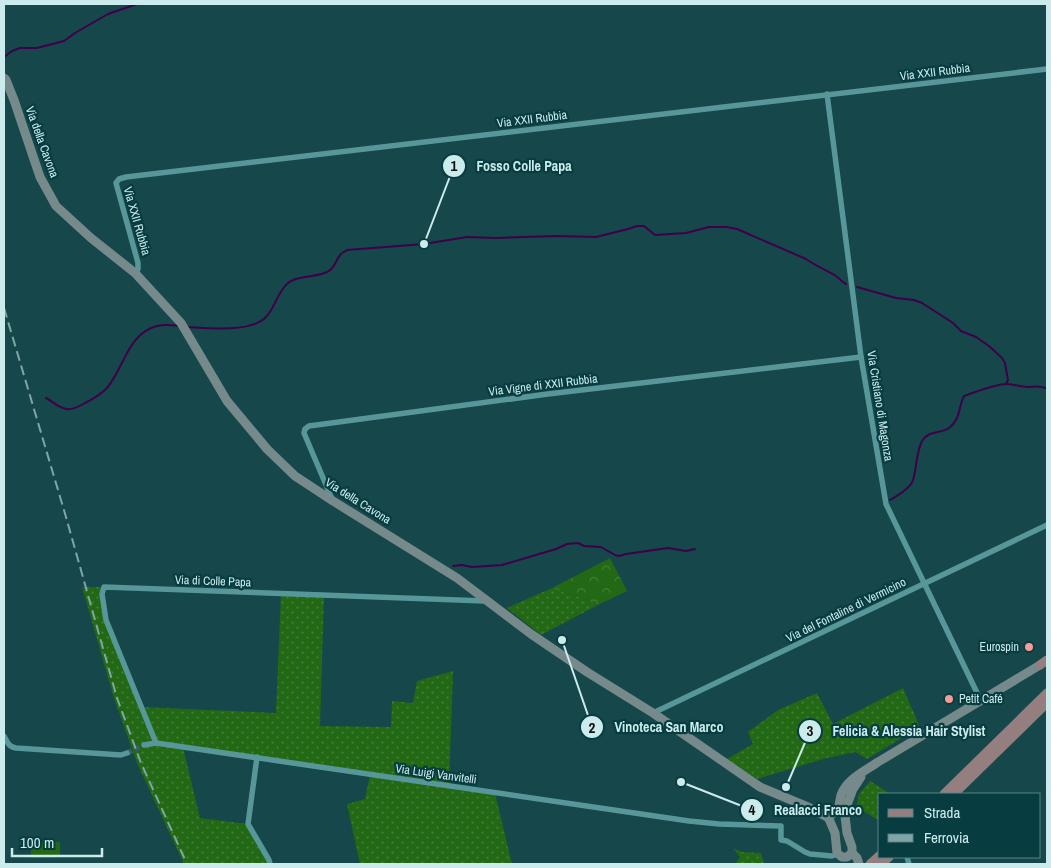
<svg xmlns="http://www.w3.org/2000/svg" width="1051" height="868" font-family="'Archivo Narrow',sans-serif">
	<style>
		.grass { fill: url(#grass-dots) }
		.forest { fill: url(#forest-crowns) }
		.pitch { fill: #236814 }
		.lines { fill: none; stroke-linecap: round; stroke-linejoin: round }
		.stream { stroke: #3f004a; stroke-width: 2 }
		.street-tunnel { stroke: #316062; stroke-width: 5.5; stroke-dasharray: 5.5 3; stroke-linecap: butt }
		.street { stroke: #579699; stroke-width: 5.5 }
		.secondary { stroke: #768a8c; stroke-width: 9 }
		.primary { stroke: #957e7f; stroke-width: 9 }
		.rail { stroke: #7fa5a8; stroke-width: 2; stroke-dasharray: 10 5; stroke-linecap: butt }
		.poi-dot { fill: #f59b9a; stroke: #073d40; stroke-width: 2 }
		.labels { text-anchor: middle; stroke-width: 4.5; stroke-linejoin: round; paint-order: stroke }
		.street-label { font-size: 12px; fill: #ccebed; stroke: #073d40 }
		.poi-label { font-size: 12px; fill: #ccebed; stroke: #073d40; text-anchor: end }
		.leader { fill: none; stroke: #ccebed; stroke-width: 2 }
		.callout-dot { fill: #ccebed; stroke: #073d40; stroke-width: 2 }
		.mark-label { font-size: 15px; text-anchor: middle; font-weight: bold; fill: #111 }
		.callout-label { font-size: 14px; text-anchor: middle; font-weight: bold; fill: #ccebed; stroke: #073d40; stroke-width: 4.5; stroke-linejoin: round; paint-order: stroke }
	</style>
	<defs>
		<pattern id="grass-dots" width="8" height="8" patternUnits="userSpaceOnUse" patternTransform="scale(1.25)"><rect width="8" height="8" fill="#236814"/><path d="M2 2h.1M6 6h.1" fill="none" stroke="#427e36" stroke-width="1.8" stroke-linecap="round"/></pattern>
		<pattern id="forest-crowns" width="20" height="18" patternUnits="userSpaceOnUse" patternTransform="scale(1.25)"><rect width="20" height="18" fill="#236814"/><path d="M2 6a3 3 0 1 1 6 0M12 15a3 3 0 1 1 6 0" fill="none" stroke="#427e36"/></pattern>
	</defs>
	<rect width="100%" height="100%" fill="#16474a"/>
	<g class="grass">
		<polygon points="82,587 104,587 106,620 141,707 276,713 281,593 324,595 320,726 391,727 392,701 413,703 417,681 453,671 449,786 495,793 512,864 360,864 347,804 365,799 370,775 183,747 200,818 248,824 270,864 184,864 137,763 114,698"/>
		<polygon points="552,588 576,596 598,605 541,635 507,608"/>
		<polygon points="903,688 920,727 867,759 855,752 823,759 757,779 727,759 753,744 748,732 778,710 817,693 833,724"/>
		<polygon points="870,781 891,794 880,794 880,821 856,807 859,794"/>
		<polygon points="733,848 742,852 761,853 764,864 735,864 740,857"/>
	</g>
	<polygon class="forest" points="610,558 627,591 598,605 576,596 552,588"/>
	<polygon class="pitch" points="60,842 60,857 31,858 31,843"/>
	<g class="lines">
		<g class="stream">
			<polyline points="4,57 12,51 20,48 37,48 64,41 75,33 108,14 137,4"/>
			<polyline points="857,287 896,298 914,300 922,303 953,323 961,331 976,337 989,346 1002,358 1005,363 1008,380 1006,384"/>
			<path d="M187 327C208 328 251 333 266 317 275 308 277 293 287 284 296 275 315 278 327 272 336 268 335 260 341 254 341 253 346 251 347 250L424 244 467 237 495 238 557 236 596 237 628 229 637 226H644L655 235 686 233 709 227H726L737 229 806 259C816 266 826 270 836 276 840 279 842 282 846 284"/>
			<path d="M46 398C52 401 60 409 67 409 72 410 80 406 85 403 93 399 101 394 107 388 124 368 128 333 157 326 164 324 173 325 180 326"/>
			<path d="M890 500C897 496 911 488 913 480 917 467 916 453 922 441 928 430 941 434 949 428 961 419 958 407 964 396 976 392 995 384 1007 384 1014 384 1021 387 1027 387 1035 387 1041 385 1047 389"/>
			<polyline points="453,566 462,565 472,567 502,565 556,549 567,544 578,543 584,546 601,547 615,555 619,556 626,554 668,548 686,551 695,549"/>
		</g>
		<polyline class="street-tunnel" points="127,753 144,745"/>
		<g class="street">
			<polyline points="827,94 861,357 886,504 981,701"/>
			<polyline points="135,273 138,269 138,263 116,183 119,179 126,177 1047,69"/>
			<polyline points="332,499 304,433 305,429 309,426 548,394 861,357"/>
			<polyline points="653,713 1047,525"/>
			<path d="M4 736C7 742 9 747 16 748L121 755 127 753"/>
			<polyline points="156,743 106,620 102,594 104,587 485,601"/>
			<polyline points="144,745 156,743 689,821 719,824 781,826 781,840 787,841 805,852 810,854 832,856 838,854"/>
			<polyline points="257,757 248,824 269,860 270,864"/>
			<polyline points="907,857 909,864"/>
		</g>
		<g class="secondary">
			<polyline points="4,78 6,80 14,100 40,177 56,206 91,238 135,273 181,323 227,401 267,449 295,476 333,501 457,578 531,634 587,672 653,713 760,787 808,807 829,818"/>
			<path d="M838 811C839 805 840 800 841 795 847 779 865 771 878 762L1040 665"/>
			<polygon points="839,811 844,813 845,816 847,833 852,847 852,853 847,857 842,857 837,853 835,833 829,819 831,814"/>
			<polyline points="844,813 853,789 861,777"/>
			<polyline points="852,853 857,858 859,864"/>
		</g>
		<g class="primary">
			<polyline points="1040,665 1047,660"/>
			<polyline points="944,794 1047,693"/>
			<polyline points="954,794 1047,703"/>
			<polyline points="870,864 880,855"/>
			<polyline points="881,864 889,857"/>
		</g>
		<polyline class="rail" points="4,308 66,517 117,698 141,763 187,864"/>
	</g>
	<g class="poi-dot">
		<circle cx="1029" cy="647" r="5"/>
		<circle cx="949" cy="699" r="5"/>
	</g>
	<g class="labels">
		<g class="street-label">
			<text transform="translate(935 72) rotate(-7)" y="4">Via XXII Rubbia</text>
			<text transform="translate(532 119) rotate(-7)" y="4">Via XXII Rubbia</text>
			<text transform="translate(42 142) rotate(70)" y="4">Via della Cavona</text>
			<text transform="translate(137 221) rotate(74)" y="4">Via XXII Rubbia</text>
			<text transform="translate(543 385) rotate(-7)" y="4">Via Vigne di XXII Rubbia</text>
			<text transform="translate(880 406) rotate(81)" y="4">Via Cristiano di Magonza</text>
			<text transform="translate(358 501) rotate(32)" y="4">Via della Cavona</text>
			<text transform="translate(213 581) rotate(2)" y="4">Via di Colle Papa</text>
			<text transform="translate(846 610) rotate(-26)" y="4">Via del Fontaline di Vermicino</text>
			<text transform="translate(436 774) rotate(8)" y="4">Via Luigi Vanvitelli</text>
		</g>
		<g class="poi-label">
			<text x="1019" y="651">Eurospin</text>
			<text x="959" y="703" text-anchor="start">Petit Café</text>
		</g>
	</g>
	<path class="leader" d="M424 244L454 166M562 640L592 727M786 787L810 731M681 782L752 810"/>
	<g class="callout-dot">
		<circle cx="424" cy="244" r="5"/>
		<circle cx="562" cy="640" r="5"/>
		<circle cx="786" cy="787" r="5"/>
		<circle cx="681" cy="782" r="5"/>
		<circle cx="454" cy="166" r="12"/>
		<circle cx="592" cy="727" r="12"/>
		<circle cx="810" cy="731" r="12"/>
		<circle cx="752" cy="810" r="12"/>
	</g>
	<g class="mark-label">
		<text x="454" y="171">1</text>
		<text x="592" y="733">2</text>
		<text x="810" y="736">3</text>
		<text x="752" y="815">4</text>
	</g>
	<g class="callout-label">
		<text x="524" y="171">Fosso Colle Papa</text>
		<text x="669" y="732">Vinoteca San Marco</text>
		<text x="909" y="736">Felicia &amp; Alessia Hair Stylist</text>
		<text x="818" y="815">Realacci Franco</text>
	</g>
	<rect width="1051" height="868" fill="none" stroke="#ccebed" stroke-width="10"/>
	<rect x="878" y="793" width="162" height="65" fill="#073d40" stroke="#568385"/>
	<rect x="888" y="809" width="25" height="8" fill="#957e7f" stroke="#568385"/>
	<text x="924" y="818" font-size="15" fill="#ccebed">Strada</text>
	<rect x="888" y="834" width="25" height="8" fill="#7fa5a8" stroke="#568385"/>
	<text x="924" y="843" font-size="15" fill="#ccebed">Ferrovia</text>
	<path d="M12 848v8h90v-8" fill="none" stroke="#ccebed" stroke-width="2.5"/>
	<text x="20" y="848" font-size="15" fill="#ccebed" stroke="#073d40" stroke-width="4" paint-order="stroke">100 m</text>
</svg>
